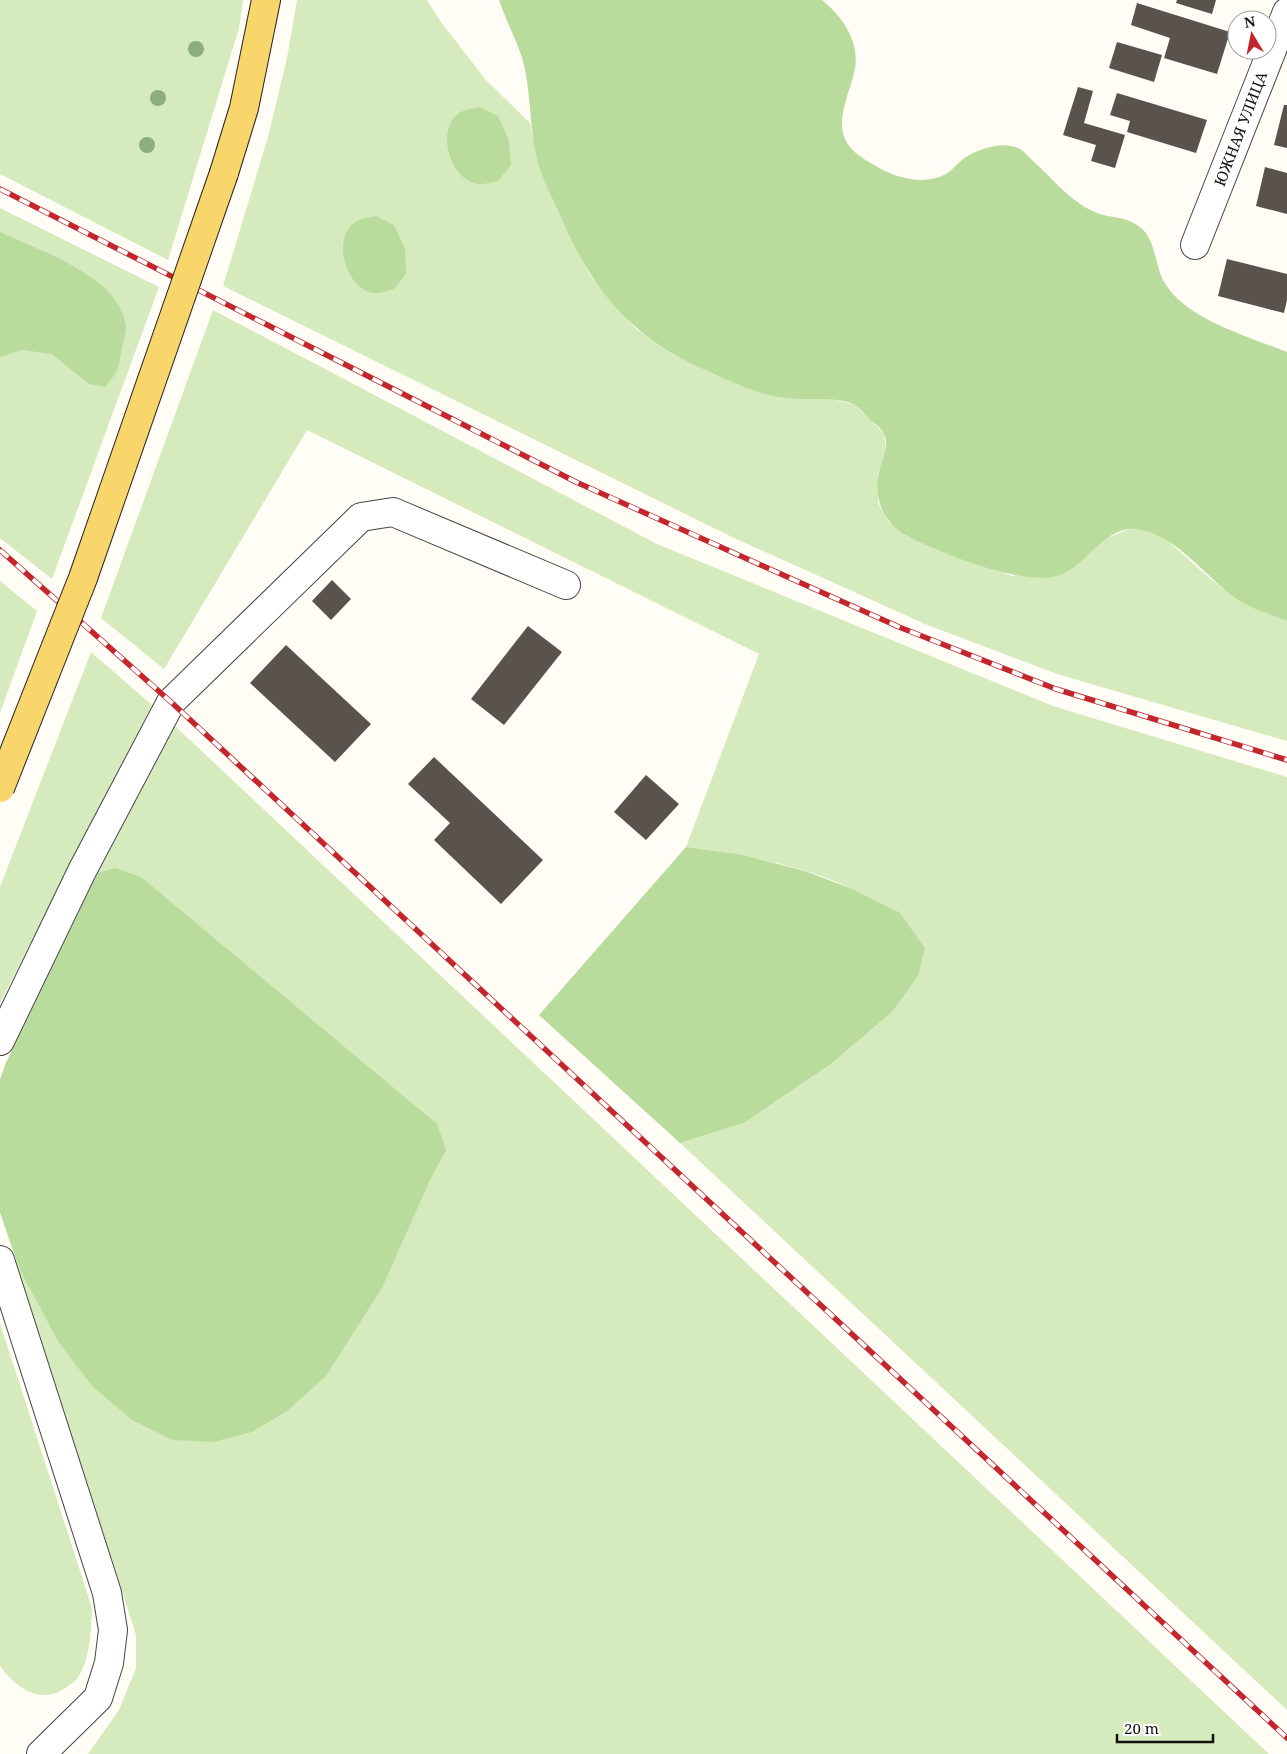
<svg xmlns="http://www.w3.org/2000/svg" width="1287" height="1754" font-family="'Noto Serif',serif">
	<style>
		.green { fill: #d5ebbd }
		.forest { fill: #b9dc9c }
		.building { fill: #5a524d }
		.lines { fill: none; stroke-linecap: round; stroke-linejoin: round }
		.minor-casing { stroke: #444; stroke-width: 30 }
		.major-casing { stroke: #222; stroke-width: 30 }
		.minor { stroke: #fff; stroke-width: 28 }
		.major { stroke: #f9d66b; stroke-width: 28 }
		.rail-casing { stroke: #c4262e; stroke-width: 5.5 }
		.rail { stroke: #fff; stroke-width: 4; stroke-dasharray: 11; stroke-linecap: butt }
		.major-bridge-casing { stroke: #222; stroke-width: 30; stroke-linecap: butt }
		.major-bridge { stroke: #f9d66b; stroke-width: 28 }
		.tree { fill: #8dad7f }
		.labels { text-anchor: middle; stroke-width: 5; stroke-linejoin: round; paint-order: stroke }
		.street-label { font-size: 15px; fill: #111; stroke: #fff }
	</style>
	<rect width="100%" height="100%" fill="#fffdf5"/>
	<g class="green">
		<polygon points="0,0 243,0 239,28 168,260 0,174"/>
		<polygon points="297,0 427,0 441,22 485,79 530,123 540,169 565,227 590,275 636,329 675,355 713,374 787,398 832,399 855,405 884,433 886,449 878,474 878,503 888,521 907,536 1012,576 1077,565 1105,539 1132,528 1153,531 1168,541 1208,577 1243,603 1287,621 1287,741 1057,674 925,624 734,538 223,286 268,137 287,58"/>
		<polygon points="0,208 159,287 52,579 0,538"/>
		<path d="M213 310 657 544 1053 706 1287 777V1710L680 1143 744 1123 831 1064 892 1012 899 912C868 896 837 880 803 870 765 859 726 852 686 847L759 654 307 430 164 669 101 618Z"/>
		<polygon points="0,581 37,611 0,713"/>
		<polygon points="91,652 152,705 0,1003 0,887"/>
		<polygon points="175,726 1269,1754 88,1754 119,1710 136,1668 136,1635 0,1212 0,1080 5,1065 98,873"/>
		<path d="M0 1323 92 1608C91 1631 91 1655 79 1676 77 1680 72 1683 68 1686 42 1706 18 1690 0 1666Z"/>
	</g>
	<g class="forest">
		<path d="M499 0H822C841 15 860 41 855 68 851 93 831 123 850 147 857 156 871 163 881 169 900 179 926 185 946 174 952 170 957 164 963 159 978 149 1002 140 1020 149 1025 152 1030 158 1034 162 1053 179 1071 202 1095 212 1111 219 1125 215 1141 228 1155 239 1155 264 1163 280 1184 319 1247 336 1287 352V621C1273 615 1256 610 1243 603 1208 582 1178 534 1137 529 1104 525 1086 568 1057 576 1022 586 941 553 909 537 884 524 873 500 879 472 881 460 891 445 883 432 881 428 874 423 870 420 865 414 859 407 853 404 832 396 809 401 787 398 762 396 737 384 714 374 631 339 593 292 558 211 552 197 544 182 539 167 529 133 532 96 523 61 517 41 506 21 499 0Z"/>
		<path d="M480 107 498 116 509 140 511 165 498 181C492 182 484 185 478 184 453 181 439 141 452 120 458 110 470 109 480 107Z"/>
		<path d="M376 216 394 225 405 249 406 274 394 289C388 290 380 294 374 293 349 290 335 250 348 229 354 219 366 218 376 216Z"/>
		<path d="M0 232C39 251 122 276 126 328 126 333 124 341 122 346 119 367 119 371 105 387L89 384 52 354 22 350 0 357Z"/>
		<polygon points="686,847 743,855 805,871 855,890 899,912 925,948 918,976 892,1012 831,1064 744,1123 680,1143 539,1015"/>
		<polygon points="115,868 141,877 437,1124 446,1150 430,1180 382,1288 326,1376 287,1411 252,1432 213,1442 173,1440 132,1420 93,1387 59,1343 21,1272 0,1212 0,1080 5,1065 98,873"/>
	</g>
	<g class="building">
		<polygon points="1177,0 1216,0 1212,14 1176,3"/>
		<polygon points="1137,3 1230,32 1217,74 1164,58 1170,38 1131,25"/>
		<polygon points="1117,42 1162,55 1154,82 1109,68"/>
		<polygon points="1078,87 1093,91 1084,123 1125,135 1115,168 1091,161 1096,145 1063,135"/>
		<polygon points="1117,93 1207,120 1196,153 1127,132 1130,121 1110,115"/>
		<polygon points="1284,105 1287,105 1287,148 1274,145"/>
		<polygon points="1265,167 1287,173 1287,214 1256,206"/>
		<polygon points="1227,259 1287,274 1287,300 1284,313 1218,296"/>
		<polygon points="332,580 351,599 331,620 312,601"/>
		<polygon points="528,626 562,652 504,725 471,699"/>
		<polygon points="286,645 371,724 335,762 250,683"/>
		<polygon points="434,757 543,860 501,904 434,840 450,823 408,784"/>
		<polygon points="646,775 679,804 646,840 614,812"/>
	</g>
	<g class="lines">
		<defs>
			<g id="minor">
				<polyline points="1195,245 1287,12"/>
				<polyline points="0,1041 82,871 171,702 361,517 393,512 566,585"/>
				<polyline points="0,1260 107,1593 113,1630 109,1663 98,1698 41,1754"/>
			</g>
			<polyline id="major" points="224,173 244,108 266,0"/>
		</defs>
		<use href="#minor" class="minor-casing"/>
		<use href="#major" class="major-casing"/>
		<use href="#minor" class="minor"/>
		<use href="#major" class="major"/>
		<defs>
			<g id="rail">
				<polyline points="0,189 576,482 899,627 1056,689 1287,760"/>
				<polyline points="0,550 171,702 1287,1738"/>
			</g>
		</defs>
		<use href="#rail" class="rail-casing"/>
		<use href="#rail" class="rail"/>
		<defs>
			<polyline id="major-bridge" points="0,788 83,578 224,173"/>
		</defs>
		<use href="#major-bridge" class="major-bridge-casing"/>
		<use href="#major-bridge" class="major-bridge"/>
	</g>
	<g class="tree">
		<circle cx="196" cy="49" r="8"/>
		<circle cx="158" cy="98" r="8"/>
		<circle cx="147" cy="145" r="8"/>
	</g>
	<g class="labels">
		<g class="street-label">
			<text transform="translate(1241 129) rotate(-69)" y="5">ЮЖНАЯ УЛИЦА</text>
		</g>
	</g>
	<g transform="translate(1252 35) rotate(350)"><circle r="24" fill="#ffffff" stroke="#a0a0a0"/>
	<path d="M0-4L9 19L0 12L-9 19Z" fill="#c4262e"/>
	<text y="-8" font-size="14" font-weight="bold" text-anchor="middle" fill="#111111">N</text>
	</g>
	<path d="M1117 1734v8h96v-8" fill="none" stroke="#111111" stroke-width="2.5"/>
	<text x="1124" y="1734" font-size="15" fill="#111111" stroke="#ffffff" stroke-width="4" paint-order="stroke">20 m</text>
</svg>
